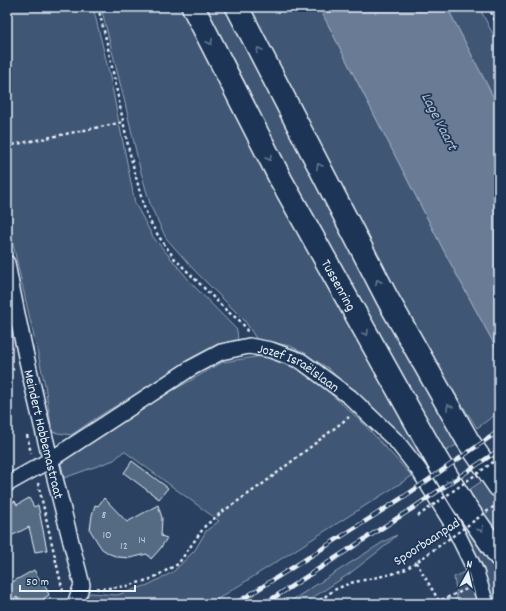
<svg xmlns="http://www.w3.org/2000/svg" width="506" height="611" font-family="Dekko,sans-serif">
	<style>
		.green { fill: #415774; stroke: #94a4b6 }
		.water { fill: #6b7c95; stroke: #9dabbd }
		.building { fill: #556a83; stroke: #e8f1f8 }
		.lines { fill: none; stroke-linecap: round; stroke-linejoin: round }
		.street-casing { stroke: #e8f1f8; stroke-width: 18 }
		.highway-casing { stroke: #e8f1f8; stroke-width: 25 }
		.path { stroke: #e8f1f8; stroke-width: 2.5; stroke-dasharray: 3 3; stroke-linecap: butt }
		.street { stroke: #1d3557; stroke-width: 15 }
		.highway { stroke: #1d3557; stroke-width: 22 }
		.rail-casing { stroke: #e8f1f8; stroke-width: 4.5 }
		.rail { stroke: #1d3557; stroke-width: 3; stroke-dasharray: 9; stroke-linecap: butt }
		.path-bridge { stroke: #e8f1f8; stroke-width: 2.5; stroke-dasharray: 3 3; stroke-linecap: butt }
		.oneway { stroke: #64778f }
		.labels { text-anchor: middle; stroke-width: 3.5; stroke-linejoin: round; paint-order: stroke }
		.number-label { font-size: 12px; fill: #c3cfdb }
		.street-label { font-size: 14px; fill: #e8f1f8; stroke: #1d3557 }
		.water-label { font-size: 15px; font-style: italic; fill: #b6c2d0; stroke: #1d3557 }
	</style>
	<rect width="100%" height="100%" fill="#294061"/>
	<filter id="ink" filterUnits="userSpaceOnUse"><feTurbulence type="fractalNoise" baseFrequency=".025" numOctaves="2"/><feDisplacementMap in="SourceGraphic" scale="8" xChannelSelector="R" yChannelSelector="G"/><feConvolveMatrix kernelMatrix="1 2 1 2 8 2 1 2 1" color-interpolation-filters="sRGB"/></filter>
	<g filter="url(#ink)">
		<g class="green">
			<polygon points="7,7 93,7 109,72 135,203 153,237 194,286 237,330 238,341 170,375 107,411 71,435 52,432 45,385 7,218"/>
			<polygon points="101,7 186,7 429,462 426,464 328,368 291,346 257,340 245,321 194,270 166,238 151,207 140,169 125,103"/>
			<polygon points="205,7 225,7 258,71 461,442 443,453 316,229"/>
			<path d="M247 7H319L446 255 499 353V412L477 428C390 295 320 148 247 7Z"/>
			<polygon points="447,7 479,7 499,46 499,108"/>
			<polygon points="262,356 303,369 361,421 412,476 210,604 81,604 90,593 117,595 148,585 173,572 195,550 206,531 219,521 124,451 114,460 64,478 60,458 98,433 223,362"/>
			<polygon points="485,479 499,500 499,540 466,492"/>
			<polygon points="453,503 499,572 499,604 493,604 483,566 449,506"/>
			<polygon points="397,535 384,547 349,574 303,604 286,604 383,542"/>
			<polygon points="468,570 480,604 451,604 457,598 454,577"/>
		</g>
		<polygon class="water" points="319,7 447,7 499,108 499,353 446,255"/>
		<g class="building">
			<polygon points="132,461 168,488 159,499 124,473"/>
			<polygon points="29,498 34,507 38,505 47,550 35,552 29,527 7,538 7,506 15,501 17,505"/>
			<polygon points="104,498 127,522 158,505 162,518 161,536 167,538 160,549 151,559 147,554 130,558 118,557 110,554 102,549 98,543 90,530 92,515 95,505 98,506"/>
			<polygon points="34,570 41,582 43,581 49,595 43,599 46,604 21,604 17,597 7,603 7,585"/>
		</g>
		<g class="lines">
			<defs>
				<g id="street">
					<path id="s1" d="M7 263C27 371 55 479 82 585L75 604"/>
					<path id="s2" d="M7 484 50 460 191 368 221 352 249 346 271 350 301 361 350 397 397 442 419 470 453 525 476 572 486 604"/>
				</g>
				<g id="highway">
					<path id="s3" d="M193 7 281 180 437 460 462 502 499 555"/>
					<polyline points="237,7 387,298 468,441 499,486"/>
				</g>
			</defs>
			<use href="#street" class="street-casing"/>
			<use href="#highway" class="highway-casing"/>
			<g class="path">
				<polyline points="98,7 107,43 129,150 143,204 149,220 159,237 175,259 227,311 239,320 246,328 247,332"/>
				<polyline points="488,7 499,28"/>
				<polyline points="7,146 124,122"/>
				<polyline points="7,372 14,369"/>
				<polyline points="27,435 31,453"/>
				<polyline points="38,483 63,592"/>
				<polyline points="416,562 439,601 467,589"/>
				<polyline points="96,588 100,589 127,586 151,579 178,564 205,526 222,512 264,483 349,417"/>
				<polyline points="315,604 334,590 350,583 392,574 406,569 418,561"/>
			</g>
			<use href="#street" class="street"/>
			<use href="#highway" class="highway"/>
			<defs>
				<g id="rail">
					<polyline points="235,604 405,496 499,431"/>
					<polyline points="264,604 413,508 499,450"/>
				</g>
			</defs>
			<use href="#rail" class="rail-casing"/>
			<use href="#rail" class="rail"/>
			<g class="path-bridge">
				<polyline points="418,516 499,458"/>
				<polyline points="418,561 499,503"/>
			</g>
		</g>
		<defs><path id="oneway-chevron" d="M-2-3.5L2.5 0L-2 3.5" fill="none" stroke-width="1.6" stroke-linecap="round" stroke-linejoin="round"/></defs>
		<g class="oneway">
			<use href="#oneway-chevron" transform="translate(210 42) rotate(63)"/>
			<use href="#oneway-chevron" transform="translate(259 50) rotate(-117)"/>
			<use href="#oneway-chevron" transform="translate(269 158) rotate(63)"/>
			<use href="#oneway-chevron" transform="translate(319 166) rotate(-117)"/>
			<use href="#oneway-chevron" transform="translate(378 282) rotate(-117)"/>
			<use href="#oneway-chevron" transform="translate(366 333) rotate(61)"/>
			<use href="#oneway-chevron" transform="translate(449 407) rotate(-120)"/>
			<use href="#oneway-chevron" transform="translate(450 481) rotate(59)"/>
			<use href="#oneway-chevron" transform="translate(481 529) rotate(55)"/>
		</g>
	</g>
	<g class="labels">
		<g class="number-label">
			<text x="104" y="518">8</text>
			<text x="107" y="538">10</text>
			<text x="142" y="543">14</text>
			<text x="124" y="549">12</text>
		</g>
		<g class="street-label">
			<text dy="5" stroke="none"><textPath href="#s3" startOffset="314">Tussenring</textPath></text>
			<text dy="5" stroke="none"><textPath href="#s2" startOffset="335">Jozef Israëlslaan</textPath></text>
			<text dy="5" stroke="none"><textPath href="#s1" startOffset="175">Meindert Hobbemastraat</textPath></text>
			<text transform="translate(426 541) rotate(-33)" y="5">Spoorbaanpad</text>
		</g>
		<g class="water-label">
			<text transform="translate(440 121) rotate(63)" y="5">Lage Vaart</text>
		</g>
	</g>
	<rect width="506" height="611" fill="none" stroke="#1d3557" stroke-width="24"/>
	<rect x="12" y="12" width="482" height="587" fill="none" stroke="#e8f1f8" stroke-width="1.5" filter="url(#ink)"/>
	<g transform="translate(468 573) rotate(8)" stroke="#1d3557" stroke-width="3" paint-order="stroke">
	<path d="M0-3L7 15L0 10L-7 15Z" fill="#e8f1f8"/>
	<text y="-6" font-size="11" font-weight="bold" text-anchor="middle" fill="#e8f1f8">N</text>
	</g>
	<path d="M20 585v6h115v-6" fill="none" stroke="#e8f1f8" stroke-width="2"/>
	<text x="26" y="585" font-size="12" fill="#e8f1f8" stroke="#1d3557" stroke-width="3" paint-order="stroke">50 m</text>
</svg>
